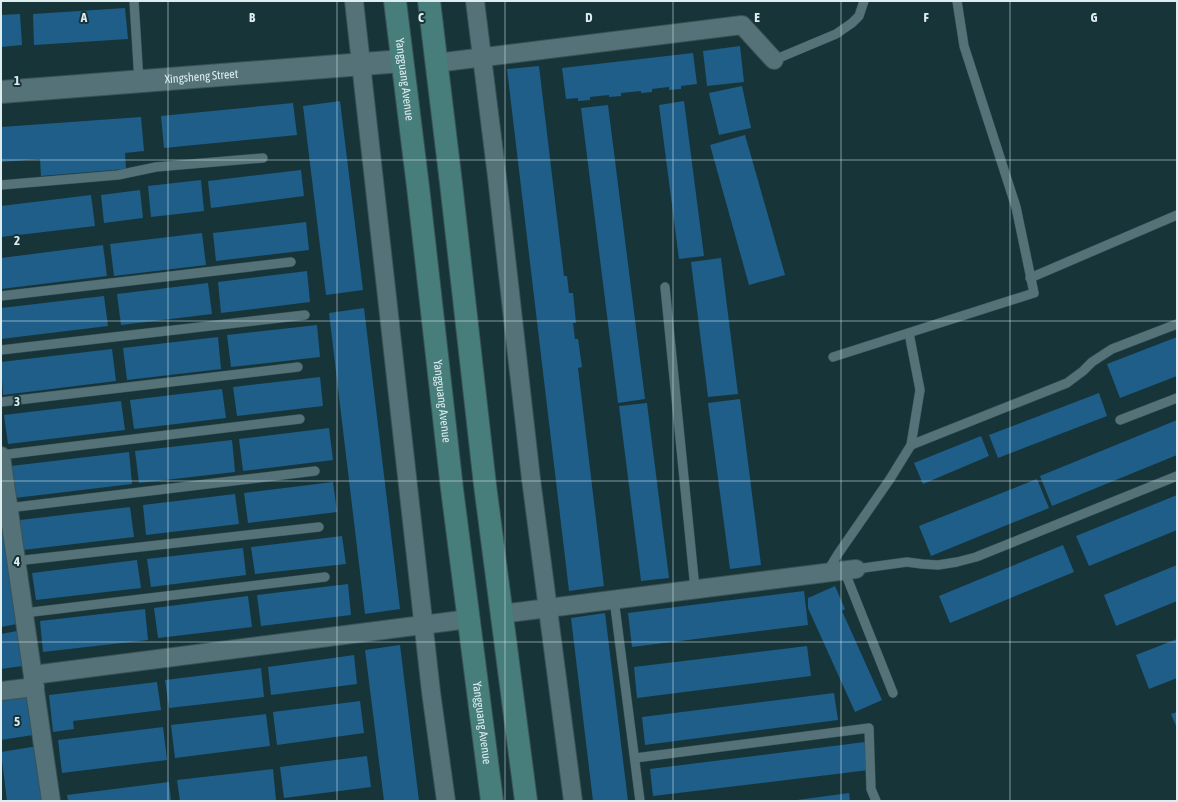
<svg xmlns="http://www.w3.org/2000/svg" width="1178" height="802" font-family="'Asap Condensed',sans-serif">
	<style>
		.building { fill: #1e5e89 }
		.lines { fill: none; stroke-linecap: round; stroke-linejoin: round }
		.service-casing { stroke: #395256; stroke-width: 10 }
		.minor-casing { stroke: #395256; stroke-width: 20 }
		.tertiary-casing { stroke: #395256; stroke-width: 24 }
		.secondary-casing { stroke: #395256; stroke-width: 24 }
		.service { stroke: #547277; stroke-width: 9 }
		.minor { stroke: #547277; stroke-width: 18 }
		.tertiary { stroke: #547277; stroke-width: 22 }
		.secondary { stroke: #477e7b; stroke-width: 22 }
		.grid { fill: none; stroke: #ddedf0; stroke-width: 1; stroke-opacity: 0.55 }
		.labels { text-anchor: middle; stroke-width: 4; stroke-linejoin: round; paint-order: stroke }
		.street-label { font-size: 12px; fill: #ddedf0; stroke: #173439 }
		.grid-label { font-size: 13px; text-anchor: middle; font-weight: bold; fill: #ddedf0; stroke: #173439; stroke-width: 4; stroke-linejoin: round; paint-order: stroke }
	</style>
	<rect width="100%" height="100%" fill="#173439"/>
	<g class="building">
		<polygon points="125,8 128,39 34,45 33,14"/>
		<polygon points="20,14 22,45 1,47 1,15"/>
		<polygon points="740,46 744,82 707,86 703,51"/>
		<polygon points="693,53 697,84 681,86 681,89 669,90 669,87 652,89 652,92 641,93 641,91 621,93 621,96 609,97 609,95 590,97 590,100 578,101 578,98 566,99 562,68"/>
		<polygon points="539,66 564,276 567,276 569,293 573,293 576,323 573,323 575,339 578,339 582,367 578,368 604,586 569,591 507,69"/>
		<polygon points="742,86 751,128 719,135 709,93"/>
		<polygon points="340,101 363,290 326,295 303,106"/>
		<polygon points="684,101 704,256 679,259 659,105"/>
		<polygon points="293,103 297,135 164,148 161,116"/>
		<polygon points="608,105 645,399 618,403 581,108"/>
		<polygon points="141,117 144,151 125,153 126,169 41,176 40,159 1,162 1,127"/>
		<polygon points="745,135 785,275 749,285 710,145"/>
		<polygon points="301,170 304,196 211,208 208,181"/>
		<polygon points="201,180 204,211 151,217 148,186"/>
		<polygon points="140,190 143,218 104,223 101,195"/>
		<polygon points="91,195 95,226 1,237 1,206"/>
		<polygon points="306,222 309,250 216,261 213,233"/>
		<polygon points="202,233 206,265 114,276 110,244"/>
		<polygon points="103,245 107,276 1,289 1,258"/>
		<polygon points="721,258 738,394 708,397 691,262"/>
		<polygon points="307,271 310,302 221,313 218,282"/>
		<polygon points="208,283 212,314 121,325 117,294"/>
		<polygon points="104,296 108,326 1,339 1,308"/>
		<polygon points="364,308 400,609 365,614 329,313"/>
		<polygon points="317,325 320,357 231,367 227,335"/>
		<polygon points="218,337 221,369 127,380 123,348"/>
		<polygon points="1177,337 1177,376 1120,398 1107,364"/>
		<polygon points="112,349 116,381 3,395 1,362"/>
		<polygon points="320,377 323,406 237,416 233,387"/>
		<polygon points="222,389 226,418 134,429 130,400"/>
		<polygon points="1099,393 1107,416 998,458 989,435"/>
		<polygon points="740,399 761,565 730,569 708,403"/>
		<polygon points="121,401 125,430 8,444 4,415"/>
		<polygon points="647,403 669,578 641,581 619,406"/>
		<polygon points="1177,420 1177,455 1052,506 1040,476"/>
		<polygon points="329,428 333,460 243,471 239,439"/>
		<polygon points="981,436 989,456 923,484 914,463"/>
		<polygon points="232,440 235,472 139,483 135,451"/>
		<polygon points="129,452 132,484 15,498 11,466"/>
		<polygon points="1037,479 1049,508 931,556 919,526"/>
		<polygon points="333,482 337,512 248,523 244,493"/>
		<polygon points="235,494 239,524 146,535 143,505"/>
		<polygon points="1177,495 1177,530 1089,566 1076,536"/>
		<polygon points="130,507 134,537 23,550 20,520"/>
		<polygon points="1,522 17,624 1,627"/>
		<polygon points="342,536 346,564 255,574 251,547"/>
		<polygon points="1063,545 1074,572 950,623 939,596"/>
		<polygon points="243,548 246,575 151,587 147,559"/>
		<polygon points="137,560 141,588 36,600 32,573"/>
		<polygon points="1177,565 1177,601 1116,626 1104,595"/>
		<polygon points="348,584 351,615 261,626 257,595"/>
		<polygon points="835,586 845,609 842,611 882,700 855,712 808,608 808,598"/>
		<polygon points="804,591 808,625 632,647 628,613"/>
		<polygon points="248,596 252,627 158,638 154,608"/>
		<polygon points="145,609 148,640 43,652 40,621"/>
		<polygon points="605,613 628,801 593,801 571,618"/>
		<polygon points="17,631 22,666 1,669 1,634"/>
		<polygon points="1177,639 1177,678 1149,689 1136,655"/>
		<polygon points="400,645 419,801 384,801 365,650"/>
		<polygon points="807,646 811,676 637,698 634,667"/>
		<polygon points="354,655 357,684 271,695 268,667"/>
		<polygon points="261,668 264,697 169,708 165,680"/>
		<polygon points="157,682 161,710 73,721 74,729 53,732 49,695"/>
		<polygon points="834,693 838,720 645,745 642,717"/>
		<polygon points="27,697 33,735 1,740 1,701"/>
		<polygon points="360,701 364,733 277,745 273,712"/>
		<polygon points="1177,712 1177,728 1171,714"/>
		<polygon points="266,714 270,746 175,758 171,725"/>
		<polygon points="163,727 167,760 62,773 58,740"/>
		<polygon points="865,742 869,770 653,796 650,769"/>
		<polygon points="38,746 46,801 7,801 1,752"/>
		<polygon points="367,756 371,787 284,798 280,767"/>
		<polygon points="273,769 276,800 180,801 177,780"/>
		<polygon points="169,782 171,801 68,801 67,795"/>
		<polygon points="849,793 850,801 797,801 797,800"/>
	</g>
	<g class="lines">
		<defs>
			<g id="service">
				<polyline points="134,1 139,82"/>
				<polyline points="774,60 836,34 852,23 859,16 864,1"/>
				<polyline points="1,185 118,175 156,167 263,158"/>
				<polyline points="1030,278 1177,215"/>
				<polyline points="665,287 695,589"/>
				<polyline points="1,296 291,262"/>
				<polyline points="1,350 305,315"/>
				<polyline points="833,357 1034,293 1016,207 964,46 957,1"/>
				<polyline points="1,402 298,367"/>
				<polyline points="1120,420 1177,398"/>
				<polyline points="911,445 1067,383 1083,371 1092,362 1112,349 1177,324"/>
				<polyline points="1,455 300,419"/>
				<polyline points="8,508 315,471"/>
				<polyline points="16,561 319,527"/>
				<polyline points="856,569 907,562 922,564 938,565 957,562 976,557 1177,476"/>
				<polyline points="844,570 893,693"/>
				<polyline points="827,572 838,554 890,479 911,445 920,390 909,333"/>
				<polyline points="614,599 640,801"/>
				<polyline points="24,613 325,577"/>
				<polyline points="635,758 869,728 871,789 876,801"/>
			</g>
			<g id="minor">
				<polyline points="354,1 431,692 446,801"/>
				<polyline points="475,1 497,177 531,479 573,801"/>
				<polyline points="436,63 742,25 774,60"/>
				<polyline points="1,456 51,801"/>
				<polyline points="501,614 856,569"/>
				<polyline points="33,675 469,619"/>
				<polyline points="1,691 35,687"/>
			</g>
			<g id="tertiary">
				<path id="s1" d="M1 92 402 61"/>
			</g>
			<g id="secondary">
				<path id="s2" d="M395 1 418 187 452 489 492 801"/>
				<polyline points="429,1 451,183 485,485 526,801"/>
			</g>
		</defs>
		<use href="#service" class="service-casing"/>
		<use href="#minor" class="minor-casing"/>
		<use href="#tertiary" class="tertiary-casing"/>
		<use href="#secondary" class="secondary-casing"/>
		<use href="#service" class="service"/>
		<use href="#minor" class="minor"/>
		<use href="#tertiary" class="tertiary"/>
		<use href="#secondary" class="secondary"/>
	</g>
	<path class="grid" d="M168 1V801M337 1V801M505 1V801M673 1V801M841 1V801M1010 1V801M1 160H1177M1 321H1177M1 481H1177M1 642H1177"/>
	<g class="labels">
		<g class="street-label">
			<text dy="4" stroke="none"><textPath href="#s1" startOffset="201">Xingsheng Street</textPath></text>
			<text dy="4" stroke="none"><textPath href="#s2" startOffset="79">Yangguang Avenue</textPath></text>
			<text dy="4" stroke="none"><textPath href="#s2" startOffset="403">Yangguang Avenue</textPath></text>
			<text dy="4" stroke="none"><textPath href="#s2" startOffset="727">Yangguang Avenue</textPath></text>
		</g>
	</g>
	<g class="grid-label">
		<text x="84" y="22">A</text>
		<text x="252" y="22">B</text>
		<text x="421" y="22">C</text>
		<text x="589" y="22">D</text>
		<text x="757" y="22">E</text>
		<text x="926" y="22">F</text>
		<text x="1094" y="22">G</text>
		<text x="17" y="85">1</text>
		<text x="17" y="245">2</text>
		<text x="17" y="406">3</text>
		<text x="17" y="566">4</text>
		<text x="17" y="726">5</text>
	</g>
	<rect width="1178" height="802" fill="none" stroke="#ddedf0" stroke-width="4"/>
</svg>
